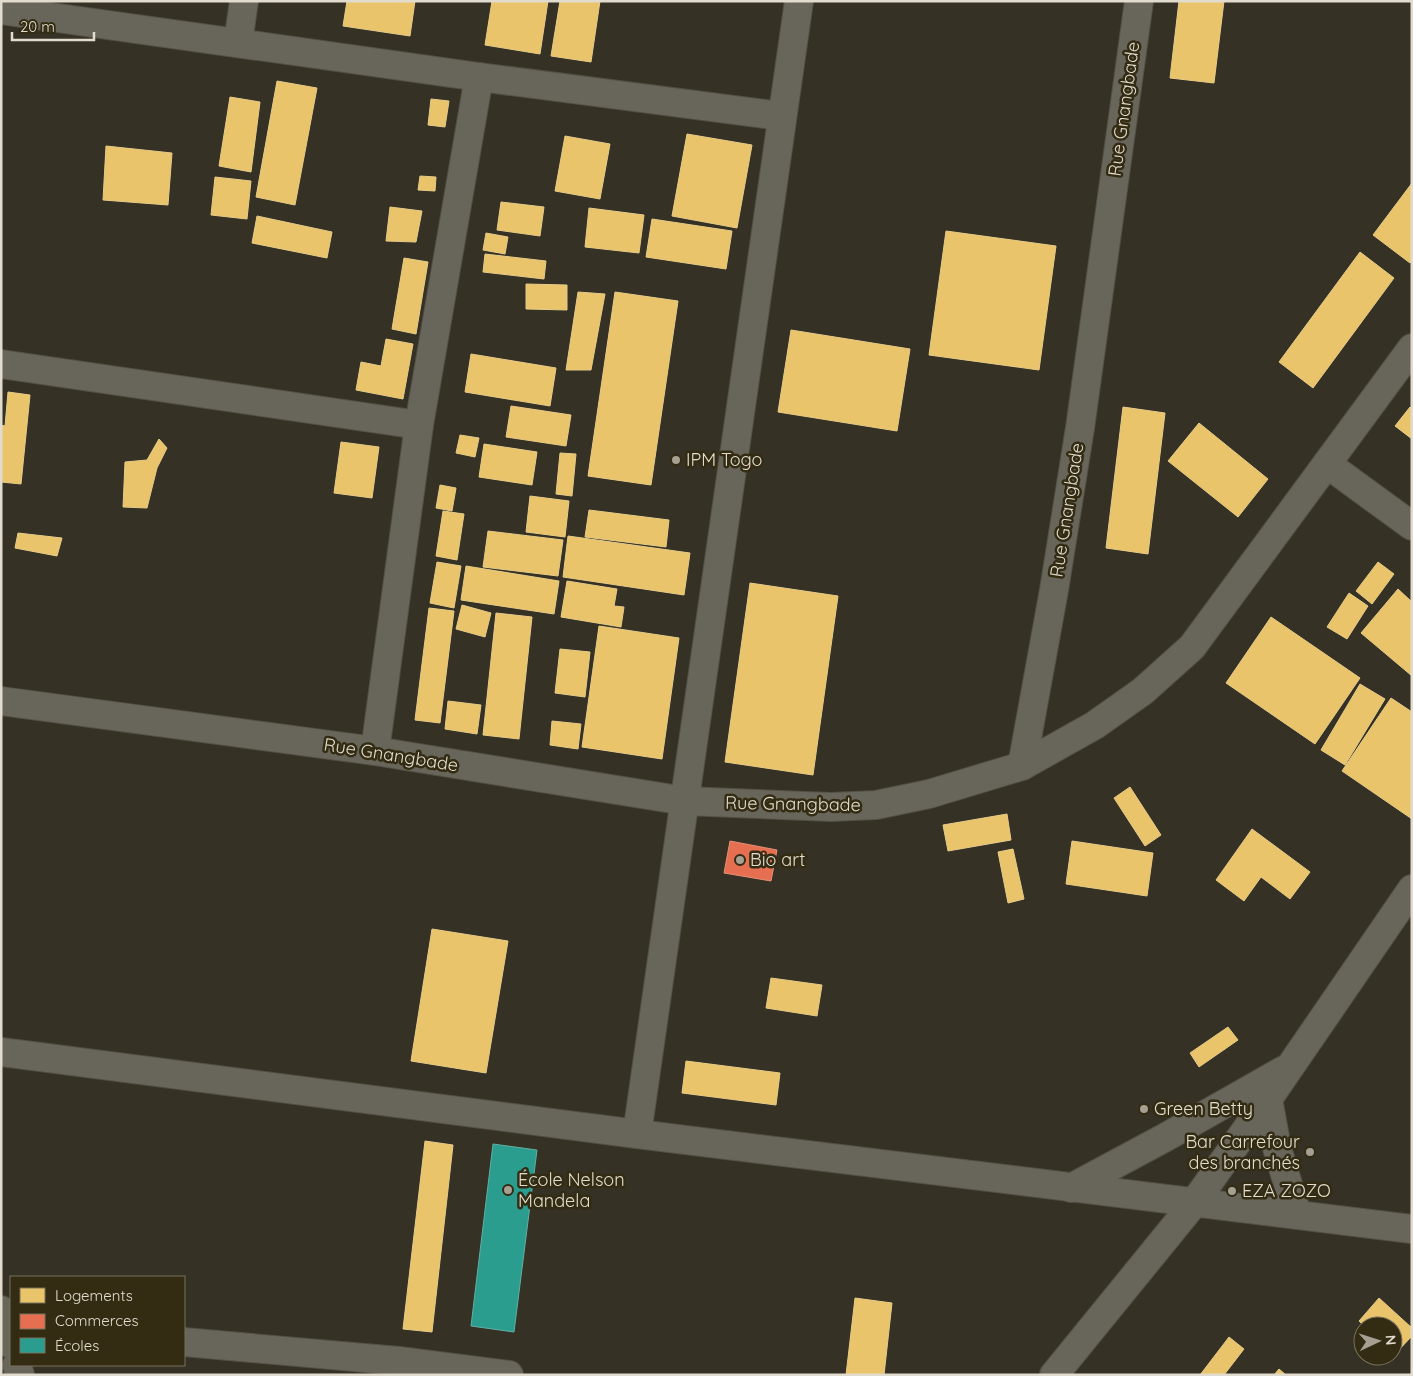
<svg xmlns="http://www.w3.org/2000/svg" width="1413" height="1376" font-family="Quicksand,sans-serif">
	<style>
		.homes { fill: #e9c46a; stroke: #e7cb88 }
		.shops { fill: #e76f51; stroke: #e59076 }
		.schools { fill: #2a9d8f; stroke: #61b0a2 }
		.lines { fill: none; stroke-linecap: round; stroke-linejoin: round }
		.minor-casing { stroke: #534f44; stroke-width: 30 }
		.minor { stroke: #68655b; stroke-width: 28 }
		.poi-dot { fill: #a5a092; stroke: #332b12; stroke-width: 2 }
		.labels { text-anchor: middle; stroke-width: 5; stroke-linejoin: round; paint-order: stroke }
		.street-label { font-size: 18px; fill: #e1dcce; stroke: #332b12 }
		.poi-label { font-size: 18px; fill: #e1dcce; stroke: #332b12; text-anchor: start }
	</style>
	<rect width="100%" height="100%" fill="#353124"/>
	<g class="homes">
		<polygon points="347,1 415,1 410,36 343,26"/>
		<polygon points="492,1 548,1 540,54 485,45"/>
		<polygon points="560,1 600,1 591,62 551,56"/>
		<polygon points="1179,1 1224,1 1214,83 1170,78"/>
		<polygon points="277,81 317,88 295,205 256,197"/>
		<polygon points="230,97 260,102 251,172 219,166"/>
		<polygon points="431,99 449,101 445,127 428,125"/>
		<polygon points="687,134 752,145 737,228 672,216"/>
		<polygon points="565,136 610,144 600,199 555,191"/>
		<polygon points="106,146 172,153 168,205 103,200"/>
		<polygon points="420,176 436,177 435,191 418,190"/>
		<polygon points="215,177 251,181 247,219 211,215"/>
		<polygon points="1412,183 1412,261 1410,263 1373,235"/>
		<polygon points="501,202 544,207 540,236 497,230"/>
		<polygon points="390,207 422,211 416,242 386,241"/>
		<polygon points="589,208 644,215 639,253 585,247"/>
		<polygon points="257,216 332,232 327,258 252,243"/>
		<polygon points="652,219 732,231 726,269 646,257"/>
		<polygon points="946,231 1056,246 1039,370 929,355"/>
		<polygon points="486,233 508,237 505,254 483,250"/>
		<polygon points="1360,252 1394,278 1313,388 1279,362"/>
		<polygon points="485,254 546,261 544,279 483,272"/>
		<polygon points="404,258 428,262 416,334 392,329"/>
		<polygon points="526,284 567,285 567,310 526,309"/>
		<polygon points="578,292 605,294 591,370 566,370"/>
		<polygon points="615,292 678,301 651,485 588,476"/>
		<polygon points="791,330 910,349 897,431 778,412"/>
		<polygon points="386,339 413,344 403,399 356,390 361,362 381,366"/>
		<polygon points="471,354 556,368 550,406 465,392"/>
		<polygon points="8,392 30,395 21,484 1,482 1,425 5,426"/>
		<polygon points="511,406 571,415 566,446 506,437"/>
		<polygon points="1123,407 1165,413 1148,554 1106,548"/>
		<polygon points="1410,407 1412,408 1412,439 1395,426"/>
		<polygon points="1199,423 1268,479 1238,517 1168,461"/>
		<polygon points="460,435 479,438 475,457 456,453"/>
		<polygon points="159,439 167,448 157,468 147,508 123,507 125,462 147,460"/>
		<polygon points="341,442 379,447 372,498 334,493"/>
		<polygon points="484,444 537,452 532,485 479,477"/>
		<polygon points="560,453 576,454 572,496 556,494"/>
		<polygon points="440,485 456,488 452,511 436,508"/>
		<polygon points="530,496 569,501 565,537 526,532"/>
		<polygon points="589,510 669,520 666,547 585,537"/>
		<polygon points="443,511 464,514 457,560 436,556"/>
		<polygon points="488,531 563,540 558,576 483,567"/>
		<polygon points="18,533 62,538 57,556 15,548"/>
		<polygon points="568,536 690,553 684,595 563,577"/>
		<polygon points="437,562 461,566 454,608 430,603"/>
		<polygon points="1378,562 1394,574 1372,604 1356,591"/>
		<polygon points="466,566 559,581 554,614 461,600"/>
		<polygon points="567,581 617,589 614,606 624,607 621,627 561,617"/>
		<polygon points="750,583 838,596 813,775 725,762"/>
		<polygon points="1398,589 1412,602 1412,676 1361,633"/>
		<polygon points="1349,593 1368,606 1347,639 1327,627"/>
		<polygon points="462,605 491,613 485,637 456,629"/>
		<polygon points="429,608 454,611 440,723 415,720"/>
		<polygon points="496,613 532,617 519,739 483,735"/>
		<polygon points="1271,617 1360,678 1315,744 1226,683"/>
		<polygon points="599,626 679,638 662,759 582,747"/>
		<polygon points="560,649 590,652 585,697 555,693"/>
		<polygon points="1360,684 1385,699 1345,765 1321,750"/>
		<polygon points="1391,698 1412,712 1412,819 1342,771"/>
		<polygon points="448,701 481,705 477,734 445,729"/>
		<polygon points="552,721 581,724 578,749 550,745"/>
		<polygon points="1130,787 1161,835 1145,846 1114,798"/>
		<polygon points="1007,814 1011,840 948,851 943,825"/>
		<polygon points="1252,829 1310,872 1290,899 1261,877 1244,901 1216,880"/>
		<polygon points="1072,841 1153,853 1147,896 1066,884"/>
		<polygon points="1013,849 1024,899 1008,903 998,852"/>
		<polygon points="432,929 508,941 486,1073 411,1061"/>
		<polygon points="771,978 822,985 817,1016 766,1008"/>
		<polygon points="1228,1027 1238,1040 1199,1067 1190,1053"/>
		<polygon points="686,1061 780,1073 776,1105 682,1093"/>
		<polygon points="425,1141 453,1145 432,1332 403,1329"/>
		<polygon points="855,1298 892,1303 884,1375 846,1375"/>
		<polygon points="1379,1298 1412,1328 1412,1336 1395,1354 1393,1352 1393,1326 1364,1326 1359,1321"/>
		<polygon points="1229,1337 1244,1349 1224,1375 1200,1375"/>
		<polygon points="1279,1369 1286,1375 1274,1375"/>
	</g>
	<polygon class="shops" points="730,841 777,850 771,881 724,873"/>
	<polygon class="schools" points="493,1144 537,1150 514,1332 471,1326"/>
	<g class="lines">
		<defs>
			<g id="minor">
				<polyline points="1,10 479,77 781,116"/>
				<polyline points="238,43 244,1"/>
				<polyline points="1,364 419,425"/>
				<polyline points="1327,464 1412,526"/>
				<polyline points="1,701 375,751 685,801 831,807 876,805 929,794 1022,766 1054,590 1080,428 1139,1"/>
				<polyline points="375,751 419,425 479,77"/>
				<polyline points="1022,766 1095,725 1143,691 1192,647 1412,348"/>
				<polyline points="1,1052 637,1134 1412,1229"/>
				<polyline points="1268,1099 1277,1148 1297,1214"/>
				<polyline points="637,1134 799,1"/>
				<polyline points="1071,1188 1166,1137 1284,1070"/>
				<polyline points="1,1310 11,1344"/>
				<polyline points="184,1342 399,1361 509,1375"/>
				<polyline points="17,1365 20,1375"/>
				<polyline points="1054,1375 1194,1203 1268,1099 1412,889"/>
			</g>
		</defs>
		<use href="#minor" class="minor-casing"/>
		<use href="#minor" class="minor"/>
	</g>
	<g class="poi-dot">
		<circle cx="676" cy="460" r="5"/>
		<circle cx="740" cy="860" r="5"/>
		<circle cx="1144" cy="1109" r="5"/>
		<circle cx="1310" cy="1152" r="5"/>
		<circle cx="508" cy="1190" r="5"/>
		<circle cx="1232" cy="1191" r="5"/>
	</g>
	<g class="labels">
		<g class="street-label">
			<text transform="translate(1124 109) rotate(-82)" y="6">Rue Gnangbade</text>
			<text transform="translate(1067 510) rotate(-81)" y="6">Rue Gnangbade</text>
			<text transform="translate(391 755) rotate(9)" y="6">Rue Gnangbade</text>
			<text transform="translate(793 804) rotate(1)" y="6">Rue Gnangbade</text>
		</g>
		<g class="poi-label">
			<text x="686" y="466">IPM Togo</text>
			<text x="750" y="866">Bio art</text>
			<text x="1154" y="1115">Green Betty</text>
			<text x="1300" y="1148" text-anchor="end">Bar Carrefour<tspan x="1300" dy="21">des branchés</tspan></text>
			<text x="518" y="1186">École Nelson<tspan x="518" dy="21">Mandela</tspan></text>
			<text x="1242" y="1197">EZA ZOZO</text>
		</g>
	</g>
	<rect width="1413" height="1376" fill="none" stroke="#e1dcce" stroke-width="5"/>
	<rect x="10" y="1276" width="175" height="90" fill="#332b12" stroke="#79725d"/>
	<rect x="20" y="1288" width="25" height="15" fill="#e9c46a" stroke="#79725d"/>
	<text x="55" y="1301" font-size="15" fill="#e1dcce">Logements</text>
	<rect x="20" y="1314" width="25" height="15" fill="#e76f51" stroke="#79725d"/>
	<text x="55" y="1326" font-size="15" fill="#e1dcce">Commerces</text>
	<rect x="20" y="1338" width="25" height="15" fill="#2a9d8f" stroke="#79725d"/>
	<text x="55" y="1351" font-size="15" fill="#e1dcce">Écoles</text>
	<g transform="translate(1378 1341) rotate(86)"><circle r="24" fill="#332b12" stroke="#79725d"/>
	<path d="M0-4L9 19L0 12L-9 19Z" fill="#a5a092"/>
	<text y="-8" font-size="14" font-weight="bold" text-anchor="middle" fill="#e1dcce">N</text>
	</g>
	<path d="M12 32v8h82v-8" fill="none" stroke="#e1dcce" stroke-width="2.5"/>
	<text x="20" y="32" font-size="15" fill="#e1dcce" stroke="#332b12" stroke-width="4" paint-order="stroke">20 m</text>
</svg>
